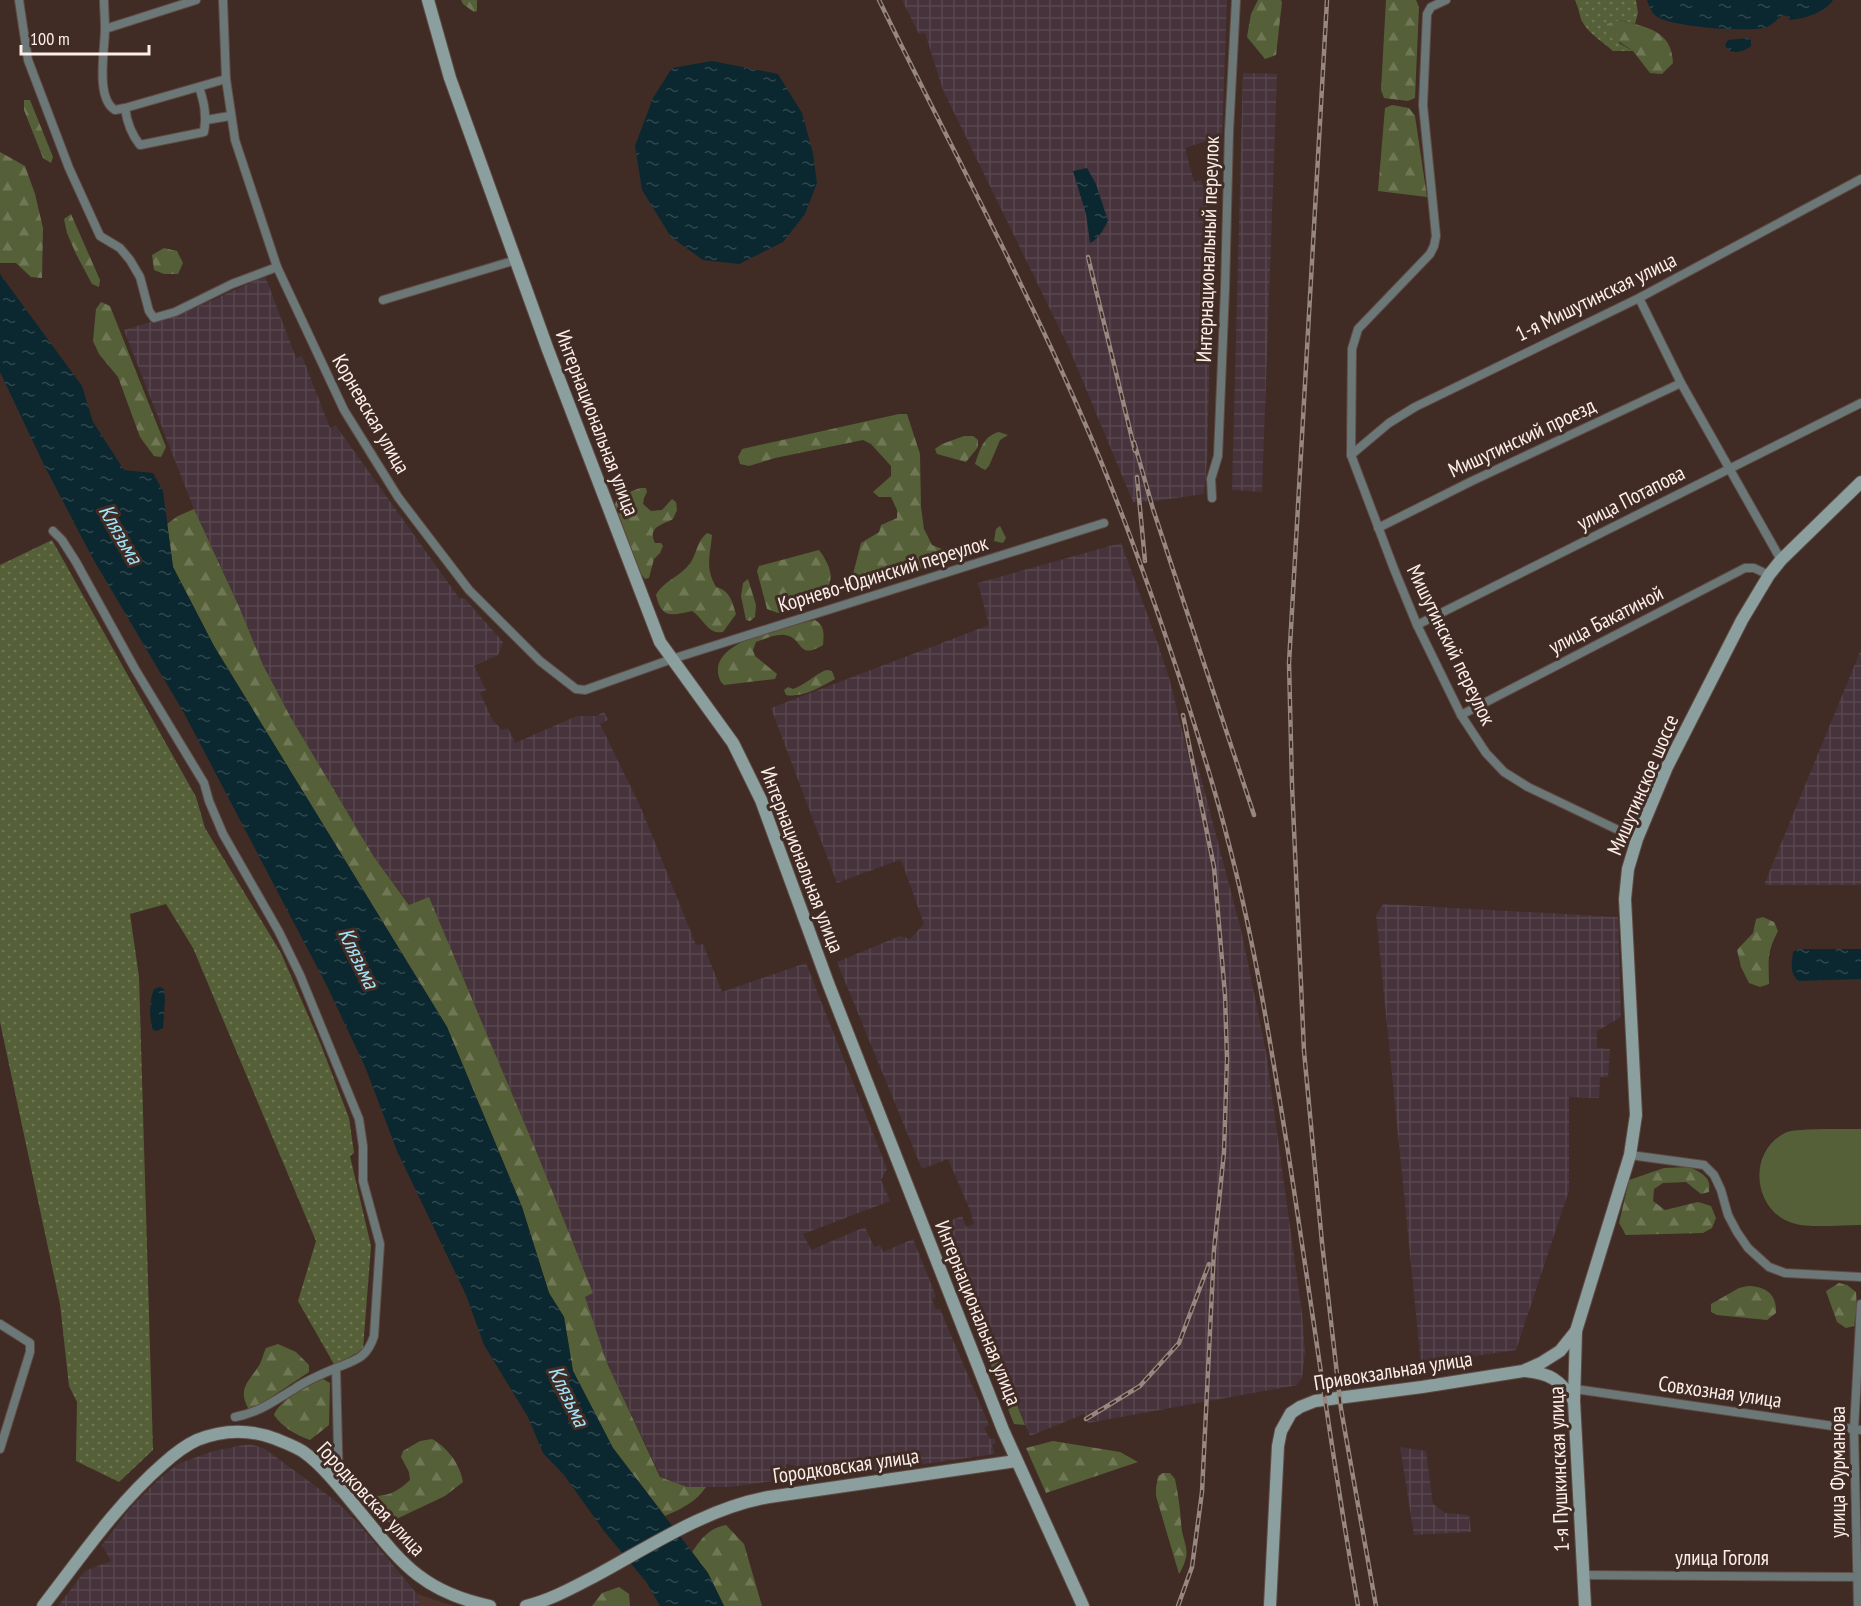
<svg xmlns="http://www.w3.org/2000/svg" width="1861" height="1606" font-family="'PT Sans Narrow',sans-serif">
	<style>
		.built { fill: #4f352b }
		.industrial { fill: url(#industrial-grid) }
		.grass { fill: url(#grass-dots) }
		.forest { fill: url(#forest-firs) }
		.pitch { fill: #566038 }
		.water { fill: url(#water-ripples) }
		.lines { fill: none; stroke-linecap: round; stroke-linejoin: round }
		.street-casing { stroke: #5e4b44; stroke-width: 10 }
		.secondary-casing { stroke: #5e4b44; stroke-width: 14 }
		.street { stroke: #6c7878; stroke-width: 8 }
		.secondary { stroke: #8c9f9f; stroke-width: 12 }
		.rail-casing { stroke: #988781; stroke-width: 4.5 }
		.rail { stroke: #402c25; stroke-width: 2; stroke-dasharray: 7; stroke-linecap: butt }
		.labels { text-anchor: middle; stroke-width: 6; stroke-linejoin: round; paint-order: stroke }
		.street-label { font-size: 21px; fill: #fceee9; stroke: #402c25 }
		.water-label { font-size: 22px; font-style: italic; fill: #a1e3f9; stroke: #402c25 }
	</style>
	<defs>
		<pattern id="industrial-grid" width="8" height="8" patternUnits="userSpaceOnUse" patternTransform="scale(1.5)"><rect width="8" height="8" fill="#46333c"/><path d="M0 4h8M4 0v8" fill="none" stroke="#58474f"/></pattern>
		<pattern id="grass-dots" width="8" height="8" patternUnits="userSpaceOnUse" patternTransform="scale(1.5)"><rect width="8" height="8" fill="#566038"/><path d="M2 2h.1M6 6h.1" fill="none" stroke="#6f7755" stroke-width="1.8" stroke-linecap="round"/></pattern>
		<pattern id="forest-firs" width="22" height="20" patternUnits="userSpaceOnUse" patternTransform="scale(1.5)"><rect width="22" height="20" fill="#566038"/><path d="M5 1l3.5 6h-7zM16 11l3.5 6h-7z" fill="#6f7755"/></pattern>
		<pattern id="water-ripples" width="26" height="14" patternUnits="userSpaceOnUse" patternTransform="scale(1.5)"><rect width="26" height="14" fill="#0b272f"/><path d="M2 4q2-2 4 0t4 0M15 11q2-2 4 0t4 0" fill="none" stroke="#2f474d"/></pattern>
	</defs>
	<rect width="100%" height="100%" fill="#402c25"/>
	<polygon class="built" points="417,1594 454,1606 420,1606"/>
	<g class="industrial">
		<polygon points="902,0 1227,0 1222,136 1185,148 1194,182 1201,180 1213,220 1207,462 1204,494 1154,501 1133,502 1069,348 943,90 925,33 919,34"/>
		<polygon points="1243,73 1277,74 1262,492 1232,490"/>
		<polygon points="265,276 296,358 302,356 330,428 336,426 459,598 465,599 503,642 498,655 474,666 486,690 480,693 492,719 502,730 508,728 515,743 577,716 596,716 604,712 608,720 600,724 641,808 696,945 703,944 722,992 806,963 887,1169 881,1180 890,1201 803,1234 811,1250 865,1227 874,1247 880,1245 883,1252 913,1239 936,1296 932,1300 936,1309 940,1309 989,1425 984,1428 990,1439 994,1438 996,1443 992,1445 995,1454 833,1477 809,1477 807,1468 786,1464 787,1479 729,1487 687,1487 661,1477 607,1363 584,1297 593,1293 537,1153 429,897 410,905 374,857 291,718 263,665 240,609 194,509 124,330 193,309"/>
		<polygon points="1121,543 1156,638 1170,681 1191,767 1198,766 1242,934 1266,1052 1287,1205 1302,1313 1305,1352 1302,1377 1297,1385 1088,1423 1084,1414 1030,1436 944,1223 962,1216 966,1227 974,1224 970,1210 948,1159 922,1169 837,962 900,936 910,939 924,924 902,862 899,860 837,883 771,708 989,625 978,583"/>
		<polygon points="1861,651 1861,885 1764,885 1860,652"/>
		<polygon points="1383,904 1618,917 1621,1017 1597,1031 1597,1048 1610,1049 1608,1077 1600,1077 1599,1098 1569,1097 1569,1190 1516,1350 1421,1364 1376,915"/>
		<polygon points="250,1444 265,1449 337,1502 359,1524 417,1594 420,1606 58,1606 85,1571 111,1561 102,1545 130,1508 159,1479 178,1464 213,1451"/>
		<polygon points="1400,1447 1426,1451 1433,1504 1445,1513 1469,1515 1471,1532 1414,1535"/>
	</g>
	<g class="grass">
		<path d="M1575 0H1636L1638 13 1635 24 1619 20V43L1633 51H1613C1602 41 1587 33 1581 19 1579 13 1578 6 1575 0Z"/>
		<polygon points="52,540 196,797 205,828 281,953 321,1045 349,1118 354,1153 350,1156 371,1246 363,1349 335,1366 298,1301 316,1241 193,948 166,904 130,914 139,977 153,1450 119,1482 76,1461 77,1402 69,1386 60,1304 0,1022 0,565"/>
	</g>
	<g class="forest">
		<polygon points="461,0 477,0 477,11 474,12 463,4"/>
		<polygon points="1258,0 1281,0 1282,2 1276,55 1265,59 1247,37 1251,14"/>
		<polygon points="1386,0 1416,0 1419,7 1415,98 1408,101 1384,98 1381,90"/>
		<path d="M1619 20C1646 27 1672 30 1673 63L1662 74 1650 73 1633 51 1606 33 1607 24Z"/>
		<polygon points="24,100 30,100 53,157 51,163 43,158 24,110"/>
		<polygon points="1392,105 1409,108 1415,116 1427,197 1378,191 1385,108"/>
		<polygon points="0,152 25,166 35,194 43,228 42,278 31,277 16,263 0,263"/>
		<polygon points="71,214 100,280 99,287 92,284 76,254 67,233 64,219"/>
		<polygon points="164,248 177,251 183,263 178,274 164,274 154,270 152,255"/>
		<polygon points="101,302 110,306 166,447 161,457 154,456 140,437 118,377 99,354 93,341 96,309"/>
		<polygon points="899,414 907,414 920,454 921,507 924,529 932,545 947,551 948,557 944,562 892,577 858,590 854,589 851,582 861,543 879,532 881,525 897,518 897,510 891,497 879,497 873,492 891,476 891,466 871,444 863,440 775,458 749,466 740,464 738,457 742,449"/>
		<path d="M999 432 1008 435 1000 440 989 466 985 470 975 464C980 450 983 436 999 432Z"/>
		<polygon points="964,436 973,436 978,440 978,447 966,462 937,454 935,449 942,444"/>
		<path d="M640 488H646L647 492 644 498 643 504 651 511 662 510 672 499 676 502 677 510 673 519C662 525 647 527 655 543H661L663 546 660 553 654 559 649 578 645 579 641 574 615 505 617 497Z"/>
		<path d="M194 509 240 609 263 665 291 718 374 857 409 905 429 897 537 1153 593 1293 585 1297 607 1363 660 1477 687 1487H706C696 1502 681 1509 665 1516L613 1448 573 1371 564 1317 549 1293 522 1207 447 1027 214 646 173 567 167 524 178 516Z"/>
		<polygon points="1000,526 1006,538 1003,543 994,541 996,529"/>
		<path d="M707 533 712 535C710 557 705 567 716 587 730 591 732 601 736 614L723 632C708 635 703 618 692 611 672 615 662 620 656 595 663 581 682 576 691 562 697 552 697 541 707 533Z"/>
		<path d="M819 550C851 593 810 600 778 613L767 609 757 571 759 566Z"/>
		<polygon points="748,579 756,605 755,617 750,621 746,620 741,596 743,583"/>
		<path d="M815 620C825 626 824 634 823 645 797 661 804 638 785 635 775 634 765 639 756 642L753 650 755 656 777 674 775 679 724 685 721 682C700 641 790 626 815 620Z"/>
		<path d="M826 670 832 671 835 679C821 687 802 698 786 695L784 690 788 687 793 689C805 685 814 675 826 670Z"/>
		<path d="M1763 917 1774 922 1778 931C1766 955 1769 958 1769 984L1760 987 1749 983 1741 967 1737 950 1753 933 1756 919Z"/>
		<path d="M1690 1167C1701 1173 1712 1177 1709 1192L1701 1194 1686 1182 1663 1183 1654 1189 1653 1201 1665 1210 1698 1202 1711 1206 1716 1218 1712 1228 1703 1233 1626 1235 1619 1223 1629 1180 1664 1168Z"/>
		<polygon points="958,1257 1025,1425 1014,1424 950,1262 951,1260"/>
		<polygon points="1839,1283 1847,1285 1856,1292 1857,1308 1854,1326 1846,1328 1837,1322 1826,1291"/>
		<path d="M1748 1286C1766 1286 1777 1295 1776 1313L1767 1320 1717 1315 1711 1312V1304L1739 1288Z"/>
		<path d="M278 1344 296 1352 309 1365V1372L255 1408H248C238 1389 248 1382 258 1367 262 1362 263 1354 266 1348Z"/>
		<path d="M323 1379 330 1383 329 1425 310 1440C296 1435 282 1427 274 1415 278 1401 309 1385 323 1379Z"/>
		<path d="M432 1439C447 1447 460 1464 463 1482L445 1496 390 1522 381 1520 349 1485 352 1482 357 1481 371 1496C387 1497 399 1491 410 1480L409 1472 401 1457 403 1451 420 1441Z"/>
		<polygon points="1053,1441 1120,1452 1138,1462 1046,1493 1026,1448"/>
		<path d="M1163 1473H1170L1175 1479C1178 1493 1180 1507 1181 1522 1182 1545 1194 1549 1179 1574L1156 1496V1488L1158 1476Z"/>
		<path d="M726 1525 744 1544 762 1606H724L708 1573 692 1552C702 1538 709 1528 726 1525Z"/>
		<polygon points="619,1587 629,1594 630,1606 592,1606 602,1593"/>
	</g>
	<path class="pitch" d="M1861 1129V1225C1844 1225 1810 1228 1796 1224 1752 1214 1746 1150 1787 1132 1796 1128 1848 1129 1861 1129Z"/>
	<g class="water">
		<path d="M1647 0H1833C1826 12 1804 19 1790 20L1787 16 1782 15C1778 19 1773 24 1767 27 1752 33 1669 27 1656 16 1651 12 1649 6 1647 0Z"/>
		<path d="M1747 38 1751 40V46C1744 52 1729 56 1725 45L1728 40Z"/>
		<polygon points="712,61 778,74 802,113 813,153 817,183 805,214 783,242 739,264 703,260 671,237 642,190 635,146 653,98 672,68"/>
		<path d="M1087 168 1096 184 1108 221C1104 228 1099 239 1090 243L1086 214 1073 171Z"/>
		<polygon points="0,274 82,386 93,422 124,470 153,473 163,491 173,567 214,646 447,1027 522,1207 549,1293 564,1317 573,1371 613,1448 708,1573 724,1606 660,1606 647,1583 604,1531 564,1475 543,1453 528,1417 484,1345 466,1295 397,1151 366,1069 327,986 184,713 92,557 44,465 0,372"/>
		<path d="M1798 949H1861V979L1799 981C1789 974 1792 962 1793 952Z"/>
		<path d="M160 987 164 989 165 1000 163 1028 157 1031 153 1030C149 1018 149 1001 154 989Z"/>
	</g>
	<g class="lines">
		<defs>
			<g id="street">
				<polyline points="19,0 28,60 69,168 100,236 120,248 130,260 140,277 149,311 154,318 175,312 232,284 277,267"/>
				<path d="M104 0C104 9 105 19 105 29 105 49 95 98 115 110L125 108 226 79"/>
				<polyline points="223,0 226,79 235,140 277,267 344,410 398,497 469,590 540,661 576,689 585,690 672,659 1104,523"/>
				<polyline points="1446,0 1431,7 1427,14 1423,105 1436,236 1434,246 1430,254 1358,329 1352,349 1351,455 1394,569 1417,625 1461,715 1486,753 1504,772 1528,787 1637,839"/>
				<polyline points="105,29 196,0"/>
				<path d="M125 108C127 123 131 134 140 145L204 132C207 115 204 102 199 87"/>
				<polyline points="206,120 230,116"/>
				<polyline points="1639,298 1681,383 1781,560"/>
				<polyline points="383,300 516,260"/>
				<polyline points="1351,455 1389,423 1415,407 1639,298 1861,179"/>
				<polyline points="1212,498 1211,479 1218,456 1225,289 1229,132 1236,0"/>
				<polyline points="1378,528 1472,481 1681,383"/>
				<path d="M53 531 62 540 76 562 135 669 204 783 209 801 223 834 279 932 300 975 359 1119 363 1146V1181L380 1244 374 1336C367 1358 356 1360 336 1368L339 1487"/>
				<polyline points="1417,625 1861,403"/>
				<polyline points="1461,715 1745,568 1754,568 1769,575"/>
				<polyline points="1630,1155 1704,1165 1714,1175 1721,1190 1728,1215 1737,1232 1748,1248 1769,1267 1785,1273 1861,1277"/>
				<polyline points="0,1324 30,1343 30,1352 0,1449"/>
				<polyline points="1575,1389 1861,1430"/>
				<path d="M235 1417C258 1413 274 1401 294 1389 307 1380 322 1374 336 1368"/>
				<polyline points="1583,1575 1861,1577"/>
				<polyline points="1858,1606 1854,1429 1861,1304"/>
			</g>
			<g id="secondary">
				<polyline points="428,0 450,78 548,350 660,642 733,743 761,800 828,983 1003,1430 1083,1606"/>
				<path d="M1525 1371C1550 1373 1560 1380 1574 1401"/>
				<path d="M43 1606C81 1557 116 1505 163 1464 173 1455 184 1446 197 1440 224 1429 250 1429 276 1439 285 1443 297 1447 305 1453 323 1466 341 1489 355 1506 399 1559 418 1591 490 1606"/>
				<path d="M526 1606C551 1600 574 1587 597 1575 652 1545 707 1508 769 1497L1016 1461"/>
				<polyline points="1270,1606 1278,1446 1281,1431 1291,1413 1300,1407 1315,1401 1422,1387 1523,1371 1541,1363 1560,1351 1576,1331"/>
				<polyline points="1585,1606 1574,1401 1576,1331 1630,1155 1636,1115 1625,899 1628,869 1637,839 1667,767 1742,620 1769,575 1781,560 1861,482"/>
			</g>
		</defs>
		<use href="#street" class="street-casing"/>
		<use href="#secondary" class="secondary-casing"/>
		<use href="#street" class="street"/>
		<use href="#secondary" class="secondary"/>
		<defs>
			<g id="rail">
				<path d="M879 0C946 138 1019 272 1080 412 1119 500 1151 591 1181 682 1197 733 1214 785 1227 837 1254 938 1270 1041 1287 1145 1311 1298 1331 1453 1358 1606"/>
				<polyline points="1327,0 1289,663 1292,785 1304,1051 1322,1243 1341,1409 1376,1606"/>
				<polyline points="1088,257 1135,451"/>
				<polyline points="1134,442 1153,509 1254,815"/>
				<polyline points="1137,477 1145,561"/>
				<polyline points="1086,1419 1140,1386 1179,1343 1209,1264"/>
				<polyline points="1178,1606 1192,1567 1202,1492 1214,1250 1224,1152 1227,1059 1225,995 1214,867 1183,715"/>
			</g>
		</defs>
		<use href="#rail" class="rail-casing"/>
		<use href="#rail" class="rail"/>
	</g>
	<g class="labels">
		<g class="street-label">
			<text transform="translate(1208 249) rotate(-88)" y="7">Интернациональный переулок</text>
			<text transform="translate(1596 297) rotate(-26)" y="7">1-я Мишутинская улица</text>
			<text transform="translate(371 414) rotate(60)" y="7">Корневская улица</text>
			<text transform="translate(597 423) rotate(69)" y="7">Интернациональная улица</text>
			<text transform="translate(1522 438) rotate(-25)" y="7">Мишутинский проезд</text>
			<text transform="translate(1631 498) rotate(-27)" y="7">улица Потапова</text>
			<text transform="translate(883 574) rotate(-17)" y="7">Корнево-Юдинский переулок</text>
			<text transform="translate(1606 620) rotate(-27)" y="7">улица Бакатиной</text>
			<text transform="translate(1451 645) rotate(64)" y="7">Мишутинский переулок</text>
			<text transform="translate(1643 785) rotate(-67)" y="7">Мишутинское шоссе</text>
			<text transform="translate(802 860) rotate(69)" y="7">Интернациональная улица</text>
			<text transform="translate(978 1313) rotate(68)" y="7">Интернациональная улица</text>
			<text transform="translate(1393 1371) rotate(-9)" y="7">Привокзальная улица</text>
			<text transform="translate(1720 1392) rotate(8)" y="7">Совхозная улица</text>
			<text transform="translate(846 1466) rotate(-8)" y="7">Городковская улица</text>
			<text transform="translate(1559 1469) rotate(-92)" y="7">1-я Пушкинская улица</text>
			<text transform="translate(1838 1472) rotate(-90)" y="7">улица Фурманова</text>
			<text transform="translate(371 1499) rotate(47)" y="7">Городковская улица</text>
			<text x="1722" y="1565">улица Гоголя</text>
		</g>
		<g class="water-label">
			<text transform="translate(121 534) rotate(60)" y="8">Клязьма</text>
			<text transform="translate(359 958) rotate(64)" y="8">Клязьма</text>
			<text transform="translate(569 1396) rotate(64)" y="8">Клязьма</text>
		</g>
	</g>
	<path d="M21 45v9h128v-9" fill="none" stroke="#fceee9" stroke-width="3"/>
	<text x="30" y="45" font-size="18" fill="#fceee9" stroke="#402c25" stroke-width="4.5" paint-order="stroke">100 m</text>
</svg>
